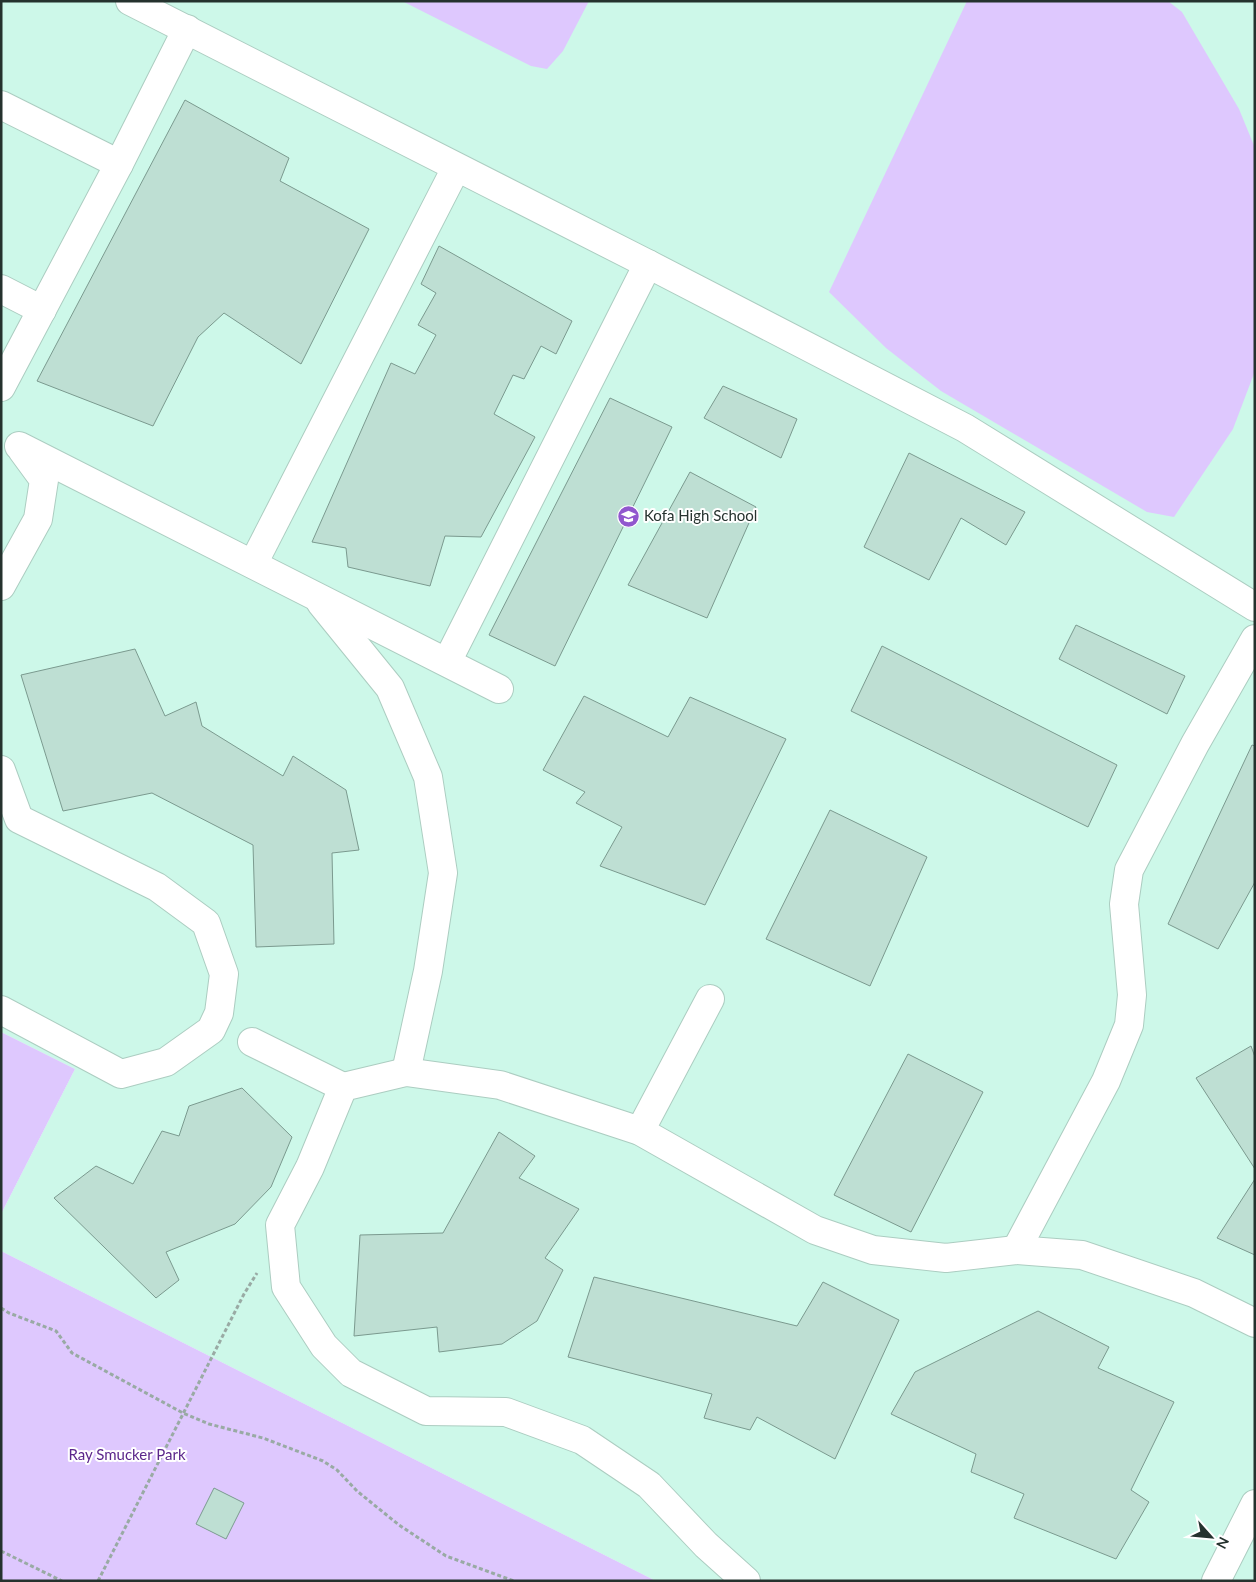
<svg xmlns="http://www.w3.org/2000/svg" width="1256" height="1582" font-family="Lato,sans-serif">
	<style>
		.built { fill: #cdf8e9 }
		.green { fill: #dec8fe }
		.building { fill: #bedfd3; stroke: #7b9a8f }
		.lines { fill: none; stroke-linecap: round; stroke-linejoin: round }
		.minor-casing { stroke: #accdc1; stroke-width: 30 }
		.path { stroke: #99aaa4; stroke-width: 3; stroke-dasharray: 4 2.5; stroke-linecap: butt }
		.minor { stroke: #fff; stroke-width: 28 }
		.labels { text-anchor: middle; stroke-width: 4; stroke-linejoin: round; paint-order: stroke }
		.poi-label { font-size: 15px; fill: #25322e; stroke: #fff; text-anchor: start }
		.park-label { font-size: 15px; fill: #5b278b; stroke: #fff }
	</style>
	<rect width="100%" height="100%" fill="#ebfff7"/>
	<polygon class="built" points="1,1 1255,1 1255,1581 656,1581 1,1251 1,1214 75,1069 1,1032"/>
	<g class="green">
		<polygon points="402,1 589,1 563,51 547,69 531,66"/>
		<polygon points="967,1 1168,1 1182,12 1239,109 1255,148 1255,371 1233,429 1174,517 1147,512 941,391 886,348 829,292"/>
		<polygon points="1,1032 75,1069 1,1214"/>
		<polygon points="1,1251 656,1581 1,1581"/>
	</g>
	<g class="building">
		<polygon points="185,100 289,158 280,181 369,229 301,364 224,313 198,337 153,426 37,381"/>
		<polygon points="439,246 572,321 556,354 541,346 524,379 513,375 494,414 535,437 481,537 445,536 430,586 348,567 346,548 312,542 391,363 415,374 436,335 418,325 436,293 421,284"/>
		<polygon points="723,386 797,419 781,458 704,418"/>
		<polygon points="610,398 672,427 555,666 489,635"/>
		<polygon points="909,453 1025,512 1006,545 961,518 929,580 864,547"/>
		<polygon points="690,472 756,507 707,618 628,585"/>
		<polygon points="1076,625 1185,676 1167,714 1059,659"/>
		<polygon points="882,646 1117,765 1088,827 851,711"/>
		<polygon points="135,649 165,716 196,702 202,726 283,776 293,756 346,790 359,850 332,853 334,944 256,947 253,845 152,793 63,811 21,675"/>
		<polygon points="584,696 668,737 690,697 786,739 705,905 600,866 622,827 576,803 585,792 543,770"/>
		<polygon points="1252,745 1255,746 1255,882 1218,949 1168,924"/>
		<polygon points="830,810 927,857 870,986 766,939"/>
		<polygon points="1251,1046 1255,1057 1255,1169 1196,1078"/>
		<polygon points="908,1054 983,1092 911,1232 834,1195"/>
		<polygon points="242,1088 292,1137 271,1187 235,1224 166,1252 179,1280 156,1298 54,1198 96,1166 133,1184 162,1131 179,1136 189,1106"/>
		<polygon points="499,1132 535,1156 519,1178 579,1209 545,1258 563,1270 537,1321 502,1344 439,1352 437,1327 354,1336 360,1235 443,1233"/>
		<polygon points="1255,1179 1255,1255 1217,1238"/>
		<polygon points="594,1277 797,1326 823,1282 899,1320 835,1459 757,1417 750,1430 704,1418 712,1394 568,1357"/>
		<polygon points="1038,1311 1109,1347 1098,1368 1174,1402 1131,1490 1149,1502 1116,1559 1014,1518 1024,1494 971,1472 976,1454 891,1414 915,1372"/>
		<polygon points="214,1488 244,1503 226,1539 196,1524"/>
	</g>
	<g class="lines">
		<defs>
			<g id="minor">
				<polyline points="130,1 648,264 965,428 1255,607"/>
				<polyline points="1,105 119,164"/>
				<polyline points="1,289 42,310"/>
				<polyline points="1,387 119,164 187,29"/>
				<polyline points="19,446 499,689"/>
				<polyline points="253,564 456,168"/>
				<polyline points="1,586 38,519 44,480 22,450"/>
				<polyline points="321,603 390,688 428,777 443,873 428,971 406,1072"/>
				<polyline points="447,662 648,264"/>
				<polyline points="1,770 19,819 157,887 206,923 224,974 219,1013 211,1030 166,1062 121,1074 1,1010"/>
				<polyline points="252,1042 343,1087"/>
				<polyline points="640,1131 710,999"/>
				<polyline points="1016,1250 1106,1081 1129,1025 1132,995 1124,904 1129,870 1195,744 1255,639"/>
				<polyline points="746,1581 706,1545 649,1485 582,1440 506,1412 426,1411 351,1373 324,1346 286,1287 280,1225 310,1167 343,1087 406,1072 500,1085 640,1131 815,1230 873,1250 946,1258 1016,1250 1082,1255 1194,1293 1255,1323"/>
				<polyline points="1216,1581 1255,1504"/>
			</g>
		</defs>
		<use href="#minor" class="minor-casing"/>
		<g class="path">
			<polyline points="1,1308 9,1313 56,1331 72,1353 183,1413 209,1424 263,1438 323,1461 337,1470 357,1491 399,1525 446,1556 514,1581"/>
			<polyline points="1,1551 62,1581"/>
			<polyline points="98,1581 244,1294 257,1273"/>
		</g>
		<use href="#minor" class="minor"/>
	</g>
	<defs>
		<symbol id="school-disc" viewBox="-11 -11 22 22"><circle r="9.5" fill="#9157ce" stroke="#fff"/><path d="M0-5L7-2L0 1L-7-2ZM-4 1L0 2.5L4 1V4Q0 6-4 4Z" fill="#fff"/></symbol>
	</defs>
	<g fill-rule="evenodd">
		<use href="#school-disc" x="616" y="504" width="25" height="25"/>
	</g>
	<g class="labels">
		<g class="poi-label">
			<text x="644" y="521">Kofa High School</text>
		</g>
		<g class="park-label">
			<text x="127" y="1460">Ray Smucker Park</text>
		</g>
	</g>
	<rect width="1256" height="1582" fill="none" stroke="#25322e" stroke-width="5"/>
	<g transform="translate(1211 1537) rotate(117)" stroke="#ffffff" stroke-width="4" paint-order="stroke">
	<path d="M0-4L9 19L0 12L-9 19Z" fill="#25322e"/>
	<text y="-8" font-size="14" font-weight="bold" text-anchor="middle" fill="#25322e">N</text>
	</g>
</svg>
